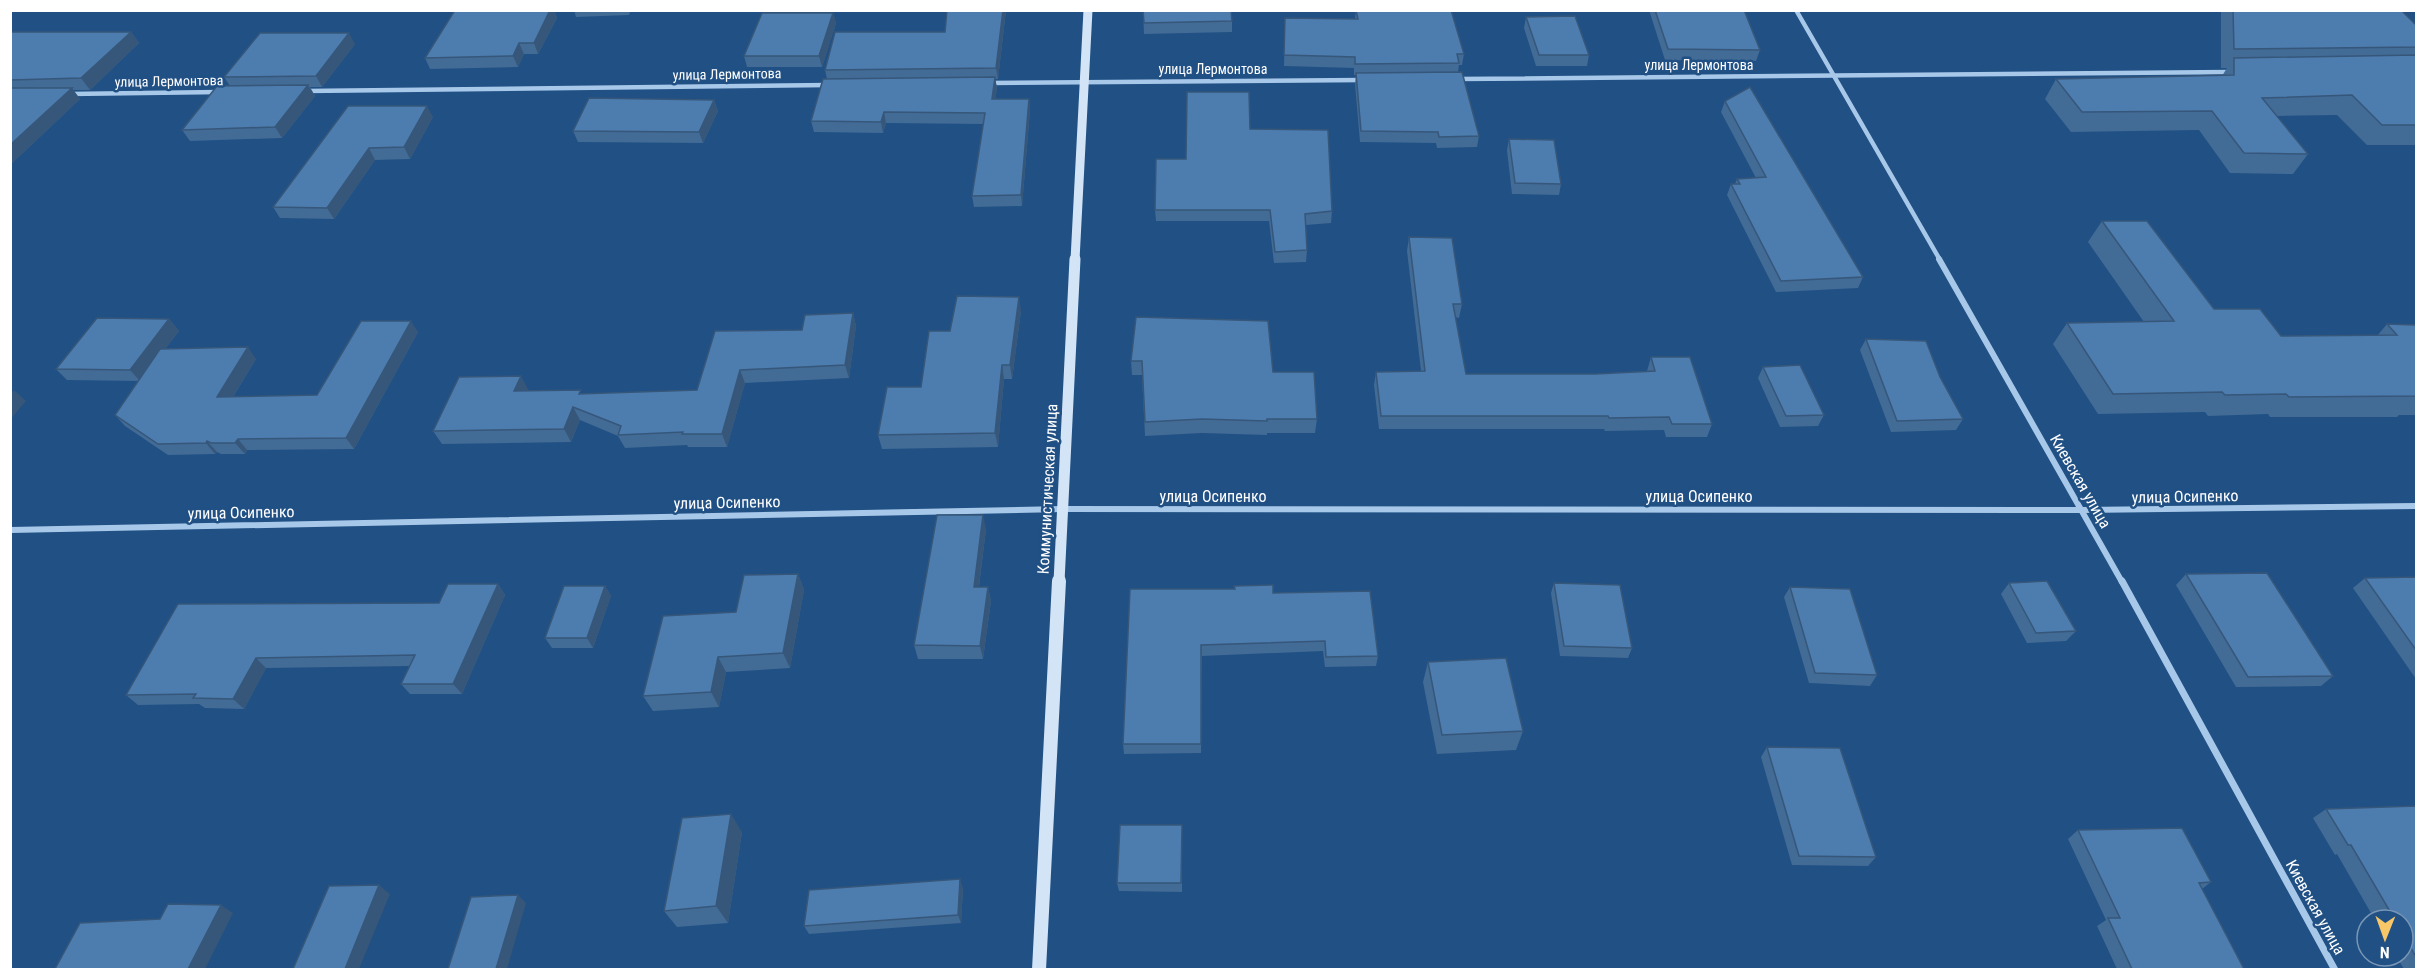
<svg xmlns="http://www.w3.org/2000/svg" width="2427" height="980" font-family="'Roboto Condensed',sans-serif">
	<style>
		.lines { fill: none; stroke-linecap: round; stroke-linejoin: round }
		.street-far2 { stroke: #a8c8e9; stroke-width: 4.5 }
		.street-far1 { stroke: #a8c8e9; stroke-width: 6 }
		.street { stroke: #a8c8e9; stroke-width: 7 }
		.secondary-far2 { stroke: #d3e4f7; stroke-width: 9 }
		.secondary-far1 { stroke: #d3e4f7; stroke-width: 11 }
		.secondary { stroke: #d3e4f7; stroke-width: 14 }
		.wall { fill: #426b96 }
		.shaded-wall { fill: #36577a }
		.building { fill: #4d7caf; stroke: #36577a; stroke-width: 1.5 }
		.labels { text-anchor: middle; stroke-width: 5; stroke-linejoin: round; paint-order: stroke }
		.far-street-label { font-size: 14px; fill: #fff; stroke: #205084 }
		.street-label { font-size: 16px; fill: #fff; stroke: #205084 }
	</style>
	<rect width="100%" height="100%" fill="#205084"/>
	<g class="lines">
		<g class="street-far2">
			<polyline points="1796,10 1940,260"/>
			<polyline points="1457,79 2230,72"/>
			<polyline points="989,83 1363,80"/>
			<polyline points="305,91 829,85"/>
			<polyline points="68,94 220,92"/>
		</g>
		<g class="street-far1">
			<polyline points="1939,259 2122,582"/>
			<polyline points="10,530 1063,509 2083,510 2416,506"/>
		</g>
		<polyline class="street" points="2122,581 2335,970"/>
		<polyline class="secondary-far2" points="1075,260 1088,10"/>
		<polyline class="secondary-far1" points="1059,582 1075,259"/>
		<polyline class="secondary" points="1039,970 1059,581"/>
	</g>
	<g class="wall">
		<polygon points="455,10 554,10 557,18 538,54 524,54 518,67 430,69 425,58"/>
		<polygon points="574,10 631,10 629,15 576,17"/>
		<polygon points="947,10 1006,10 998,79 995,79 997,88 995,99 1029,99 1030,110 1022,206 974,207 972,196 983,124 886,123 883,133 814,132 811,121 827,79 825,70 945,32"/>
		<polygon points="1143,10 1232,21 1232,32 1144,34"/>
		<polygon points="1356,10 1464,54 1462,65 1459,65 1458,72 1479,136 1477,147 1437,148 1436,143 1360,142 1355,84 1356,75 1354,75 1354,68 1284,66 1285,18 1355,19"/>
		<polygon points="1649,10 1744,10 1760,50 1756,61 1665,60"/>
		<polygon points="2221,10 2401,10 2416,25 2416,145 2367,145 2337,115 2277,116 2308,154 2293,174 2230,173 2199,130 2071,132 2045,99 2056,79 2222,76 2227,68 2221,68"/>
		<polygon points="833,13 836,23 822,67 747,67 744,56"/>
		<polygon points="1526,17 1589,55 1587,66 1536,66 1524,28"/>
		<polygon points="10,32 131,32 139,43 90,90 73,90 80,99 10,165"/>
		<polygon points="355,44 322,87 310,87 315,96 282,138 190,141 182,130 230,86 224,77"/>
		<polygon points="714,100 718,111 703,143 578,142 573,131"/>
		<polygon points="1725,101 1863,277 1858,288 1776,292 1727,195 1731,184 1735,184 1737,179 1756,178 1721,112"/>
		<polygon points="348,106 433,117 410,159 375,160 334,219 280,218 273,207"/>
		<polygon points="1250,129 1332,211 1331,223 1306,225 1307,250 1306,262 1274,263 1269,221 1156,221 1155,210 1186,159"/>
		<polygon points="1509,139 1561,184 1559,195 1512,194 1507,150"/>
		<polygon points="2102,221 2214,309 2281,336 2377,336 2387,324 2416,325 2416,415 2399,415 2397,417 2270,417 2268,414 2208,416 2205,412 2098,414 2053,344 2067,323 2144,322 2088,242"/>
		<polygon points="1409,237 1462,304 1459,318 1455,317 1466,374 1595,374 1647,371 1651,357 1712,424 1707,437 1666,437 1664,430 1605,431 1604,429 1379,429 1374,385 1376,372 1421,371 1407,251"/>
		<polygon points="1021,311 1012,379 1004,379 998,447 882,449 878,435 921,387 950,331"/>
		<polygon points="853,313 856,326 849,378 745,383 727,447 688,447 687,445 625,448 618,436 580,420 571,442 442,444 433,431 528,389 527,391 583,394 697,390 802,330"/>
		<polygon points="1136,317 1273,372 1317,419 1315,433 1267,433 1267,435 1202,433 1145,436 1142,375 1132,375 1131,361"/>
		<polygon points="169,319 179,331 165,349 256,359 233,397 317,395 418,332 354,449 247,450 245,454 221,454 217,452 215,454 168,455 125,426 115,415 138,381 67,380 56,369"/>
		<polygon points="1866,339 1940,377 1963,419 1956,430 1891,432 1860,350"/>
		<polygon points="1763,367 1824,415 1818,426 1780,427 1758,378"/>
		<polygon points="986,529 979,587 988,587 991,601 983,659 918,659 914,645"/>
		<polygon points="798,574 804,590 790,668 726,672 719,707 653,711 643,696 736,612"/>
		<polygon points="2186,574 2333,676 2321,686 2236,687 2176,585"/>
		<polygon points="2416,577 2416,679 2353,588 2365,578"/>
		<polygon points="1554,583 1632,648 1628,658 1560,656 1551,593"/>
		<polygon points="2009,583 2076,631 2066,641 2027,643 2001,594"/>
		<polygon points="498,584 505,595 462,694 410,694 401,684 410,666 266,668 244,709 205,708 199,704 138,705 126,695 439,603"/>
		<polygon points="605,586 611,596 593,648 552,648 545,638"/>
		<polygon points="1790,587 1877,675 1870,686 1809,683 1784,597"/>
		<polygon points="1130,589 1273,593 1378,656 1376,666 1325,667 1323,651 1202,656 1201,753 1124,754 1123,744"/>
		<polygon points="1428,662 1523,731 1516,750 1437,754 1423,682"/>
		<polygon points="1767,747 1876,857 1868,866 1792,865 1761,757"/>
		<polygon points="2416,808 2416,969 2404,969 2396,956 2403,956 2403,920 2375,920 2337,854 2335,855 2313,818 2326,809"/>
		<polygon points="1182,825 1182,892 1119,891 1117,883"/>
		<polygon points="2078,830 2211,882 2202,889 2244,969 2117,969 2097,926 2106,920 2068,839"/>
		<polygon points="742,832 728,923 677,927 664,911"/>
		<polygon points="963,888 961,923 809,934 804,926"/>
	</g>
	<g class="shaded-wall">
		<polygon points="550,10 554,10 557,18 538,54 534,43"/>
		<polygon points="1003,10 1006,10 998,79 996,68"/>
		<polygon points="833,13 836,23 822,67 819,56"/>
		<polygon points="131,32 139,43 90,90 81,78"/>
		<polygon points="349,33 355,44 322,87 316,76"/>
		<polygon points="519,43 524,54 518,67 513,56"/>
		<polygon points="995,77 997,88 994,110 992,99"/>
		<polygon points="308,85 315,96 282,138 275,127"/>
		<polygon points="72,88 80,99 10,165 10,145"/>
		<polygon points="1029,99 1030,110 1022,206 1021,195"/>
		<polygon points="714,100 718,111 703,143 699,132"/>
		<polygon points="427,106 433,117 410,159 404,147"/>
		<polygon points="884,112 886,123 883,133 881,122"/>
		<polygon points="369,148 375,160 334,219 327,208"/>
		<polygon points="1019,297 1021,311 1012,379 1010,365"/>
		<polygon points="853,313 856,326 849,378 845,365"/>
		<polygon points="169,319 179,331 140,381 130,370"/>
		<polygon points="411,321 418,332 354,449 346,438"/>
		<polygon points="248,347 256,359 226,408 217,397"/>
		<polygon points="1002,365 1004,379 998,447 995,433"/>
		<polygon points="740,370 745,383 727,447 722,434"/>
		<polygon points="521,376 528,389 522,404 514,391"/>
		<polygon points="14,390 26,401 10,420 10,395"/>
		<polygon points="573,407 580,420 571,442 564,429"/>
		<polygon points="238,439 247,450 245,454 235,443"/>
		<polygon points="207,441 217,452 215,454 206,443"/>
		<polygon points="983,515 986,529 977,601 974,587"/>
		<polygon points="798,574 804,590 790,668 783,653"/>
		<polygon points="498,584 505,595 462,694 453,684"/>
		<polygon points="605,586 611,596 593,648 587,638"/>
		<polygon points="988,587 991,601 983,659 980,646"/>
		<polygon points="718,657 726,672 719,707 711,692"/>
		<polygon points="256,658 266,668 244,709 233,699"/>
		<polygon points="731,814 742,832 728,923 716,906"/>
		<polygon points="960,879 963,888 961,923 958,915"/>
		<polygon points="379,885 390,894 359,969 345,969"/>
		<polygon points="518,895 526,903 507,969 496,969"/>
		<polygon points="221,905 233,913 205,969 188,969"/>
	</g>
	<g class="building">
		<polygon points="455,10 550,10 534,43 519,43 513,56 425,58"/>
		<polygon points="947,10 1003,10 996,68 825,70 835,32 945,32"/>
		<polygon points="1143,10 1231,10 1232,21 1144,23"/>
		<polygon points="1356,10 1451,10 1464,54 1457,54 1459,63 1355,64 1355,57 1284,55 1285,18 1358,19"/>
		<polygon points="1655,10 1744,10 1760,50 1668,49"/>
		<polygon points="2233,10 2401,10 2416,25 2416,47 2234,49"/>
		<polygon points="762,13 833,13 819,56 744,56"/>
		<polygon points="1575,16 1589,55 1539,55 1526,17"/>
		<polygon points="10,32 131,32 81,78 10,80"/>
		<polygon points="260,33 349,33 316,76 224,77"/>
		<polygon points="2416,55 2416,125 2382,125 2352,95 2262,98 2308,154 2244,153 2212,111 2082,112 2056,79 2234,75 2234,58"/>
		<polygon points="1462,72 1479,136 1439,137 1438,132 1361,131 1356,73"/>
		<polygon points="995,77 992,99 1029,99 1021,195 972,196 985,113 884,112 881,122 811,121 823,79"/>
		<polygon points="308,85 275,127 182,130 217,86"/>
		<polygon points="1750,87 1863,277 1781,281 1731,184 1740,184 1737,179 1766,177 1725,101"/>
		<polygon points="10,88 72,88 10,145"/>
		<polygon points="1187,92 1249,92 1250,129 1328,130 1332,211 1305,214 1307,250 1275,252 1270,210 1155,210 1156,159 1186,159"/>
		<polygon points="589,98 714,100 699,132 573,131"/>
		<polygon points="348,106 427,106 404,147 369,148 327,208 273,207"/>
		<polygon points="1509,139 1554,140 1561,184 1515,183"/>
		<polygon points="2102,221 2147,221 2214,309 2260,309 2281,336 2397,335 2387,324 2416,325 2416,396 2289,397 2286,394 2225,395 2222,392 2113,394 2067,323 2174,321"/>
		<polygon points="1409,237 1452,238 1462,304 1453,304 1466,374 1595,374 1655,371 1651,357 1690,357 1712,424 1672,424 1669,417 1609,418 1608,416 1381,416 1376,372 1425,371"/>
		<polygon points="957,296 1019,297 1010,365 1002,365 995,433 878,435 887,387 921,387 929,331 950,331"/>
		<polygon points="853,313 845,365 740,370 722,434 682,434 683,432 618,435 621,426 573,407 564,429 433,431 459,377 521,376 514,391 581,390 579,394 697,390 715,331 802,330 805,315"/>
		<polygon points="1136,317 1268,321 1273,372 1314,372 1317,419 1267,419 1267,421 1202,419 1145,422 1142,361 1131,361"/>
		<polygon points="97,318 169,319 130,370 56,369"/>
		<polygon points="361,321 411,321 346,438 238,439 235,443 211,443 207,441 206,443 158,444 115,415 160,349 248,347 217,397 317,395"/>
		<polygon points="1866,339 1926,341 1940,377 1963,419 1897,421"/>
		<polygon points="1800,365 1824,415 1786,416 1763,367"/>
		<polygon points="937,515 983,515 974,587 988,587 980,646 914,645"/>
		<polygon points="2267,573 2333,676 2248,677 2186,574"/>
		<polygon points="798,574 783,653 718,657 711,692 643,696 663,616 736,612 744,575"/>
		<polygon points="2416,577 2416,650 2365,578"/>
		<polygon points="2047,581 2076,631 2036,633 2009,583"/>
		<polygon points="1554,583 1620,585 1632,648 1564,646"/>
		<polygon points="448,584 498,584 453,684 401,684 415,655 256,658 233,699 193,698 196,694 126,695 178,604 439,603"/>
		<polygon points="1273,585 1273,593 1370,591 1378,656 1326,657 1325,641 1201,645 1201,744 1123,744 1130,589 1235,589 1234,586"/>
		<polygon points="564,586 605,586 587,638 545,638"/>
		<polygon points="1790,587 1850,589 1877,675 1815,673"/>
		<polygon points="1506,658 1523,731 1442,735 1428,662"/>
		<polygon points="1767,747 1840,748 1876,857 1799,856"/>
		<polygon points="2416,806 2416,957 2403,934 2403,920 2395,920 2351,845 2348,845 2326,809"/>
		<polygon points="731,814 716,906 664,911 682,818"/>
		<polygon points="1120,825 1182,825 1181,883 1117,883"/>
		<polygon points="2182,828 2211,882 2199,883 2244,969 2132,969 2108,918 2120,918 2078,830"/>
		<polygon points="960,879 958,915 804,926 809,890"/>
		<polygon points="379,885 345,969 293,969 329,886"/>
		<polygon points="518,895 496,969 448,969 471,897"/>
		<polygon points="168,904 221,905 188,969 55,969 80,923 160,919"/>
	</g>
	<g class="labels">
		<g class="far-street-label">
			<text x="1699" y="70">улица Лермонтова</text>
			<text x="1213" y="74">улица Лермонтова</text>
			<text transform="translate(727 74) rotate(-1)" y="5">улица Лермонтова</text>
			<text transform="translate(169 81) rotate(-1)" y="5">улица Лермонтова</text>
		</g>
		<g class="street-label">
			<text transform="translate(2081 481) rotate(60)" y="6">Киевская улица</text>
			<text transform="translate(1047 489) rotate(-87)" y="6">Коммунистическая улица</text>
			<text x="1213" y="502">улица Осипенко</text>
			<text x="1699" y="502">улица Осипенко</text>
			<text transform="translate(2185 496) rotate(-1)" y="6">улица Осипенко</text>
			<text transform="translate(727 502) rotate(-1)" y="6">улица Осипенко</text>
			<text transform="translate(241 512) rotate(-1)" y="6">улица Осипенко</text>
			<text transform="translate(2316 907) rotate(61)" y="6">Киевская улица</text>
		</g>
	</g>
	<rect width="2427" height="980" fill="none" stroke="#ffffff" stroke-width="24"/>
	<g transform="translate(2385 938) rotate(181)"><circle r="28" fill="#205084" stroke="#7996b5" stroke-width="1.5"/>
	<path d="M0-4.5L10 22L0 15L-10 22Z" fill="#f7c768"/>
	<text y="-9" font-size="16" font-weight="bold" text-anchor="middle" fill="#ffffff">N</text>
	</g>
</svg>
